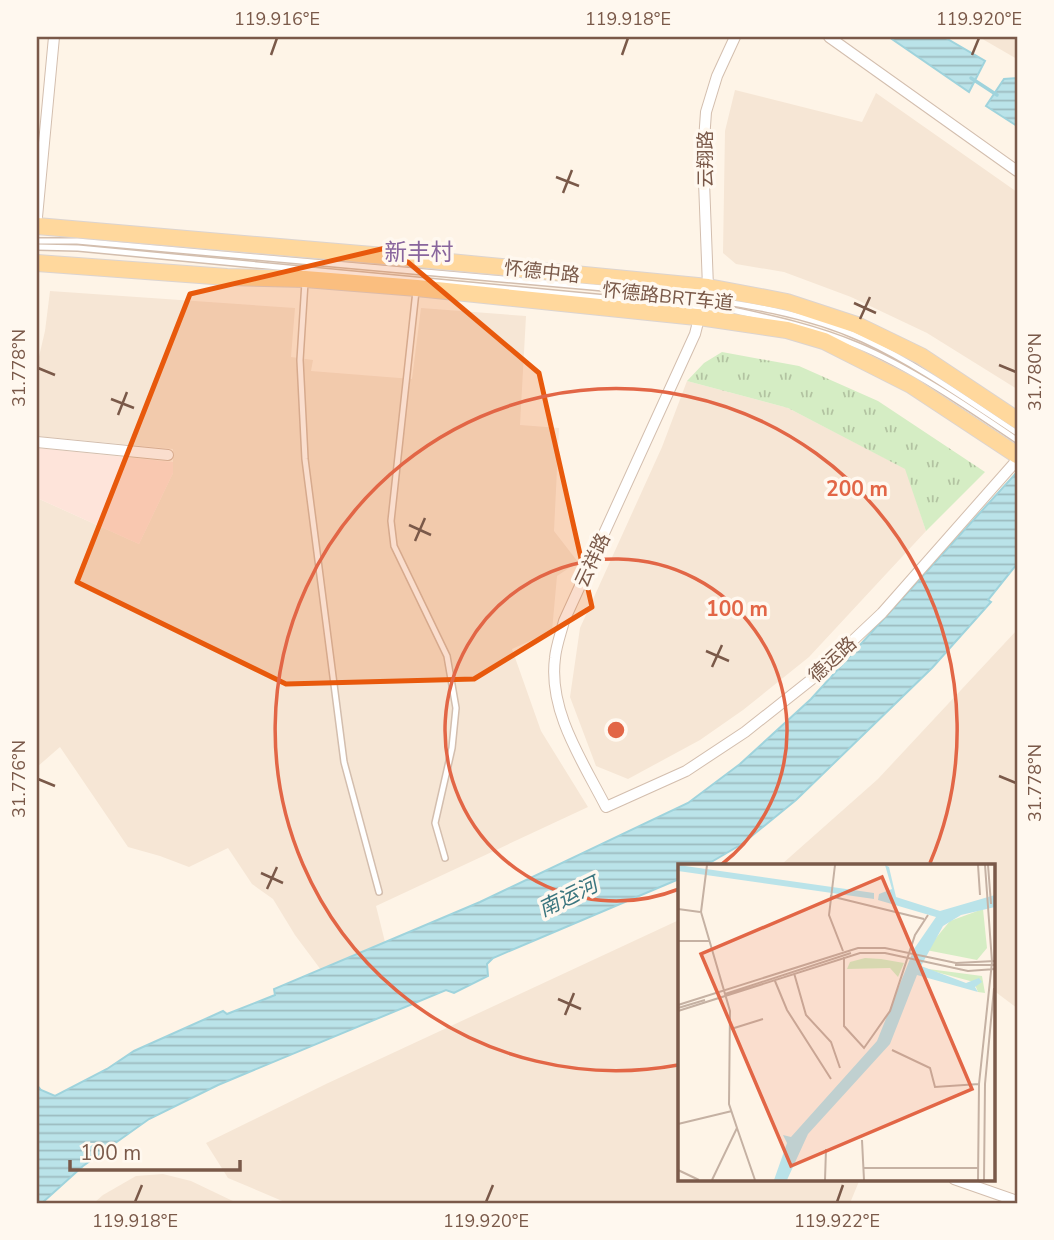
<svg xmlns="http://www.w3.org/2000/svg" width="1054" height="1240" font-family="'Nunito Sans','Noto Sans SC',sans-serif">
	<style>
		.residential { fill: #f6e6d5 }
		.commercial { fill: #fee4da }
		.park { fill: url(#park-tufts) }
		.water { fill: url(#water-rules); stroke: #9fd3dc; stroke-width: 2 }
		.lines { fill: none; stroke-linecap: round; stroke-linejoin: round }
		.stream { stroke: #9fd3dc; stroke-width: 3.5 }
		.lane-casing { stroke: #d3beae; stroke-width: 8 }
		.street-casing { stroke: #d3beae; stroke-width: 12 }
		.primary-casing { stroke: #dcd4d0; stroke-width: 18 }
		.lane { stroke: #fff; stroke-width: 5 }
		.street { stroke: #fff; stroke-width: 10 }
		.primary { stroke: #ffd89d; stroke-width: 16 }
		.marked { fill: #e8590c; fill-opacity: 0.2; stroke: #e8590c; stroke-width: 5; stroke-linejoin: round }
		.ticks { fill: none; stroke: #7a5949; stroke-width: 2.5 }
		.ring { fill: none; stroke: #e26646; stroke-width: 3.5 }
		.labels { text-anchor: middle; stroke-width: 7; stroke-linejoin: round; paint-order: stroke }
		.street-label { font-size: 19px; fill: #7a5949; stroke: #fff8ef }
		.water-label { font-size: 21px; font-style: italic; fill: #3b767f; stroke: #fff8ef }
		.quarter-label { font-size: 23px; fill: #89659d; stroke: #fff8ef }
		.inset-road { fill: none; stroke: #c5b1a3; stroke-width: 2 }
		.view { fill: #e26646; fill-opacity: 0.15; stroke: #e26646; stroke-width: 3.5 }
		.inset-edge { fill: none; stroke: #7a5949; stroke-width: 3.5 }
		.centre { fill: #e26646; stroke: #fff8ef; stroke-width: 3.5 }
		.ring-label { font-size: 21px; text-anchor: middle; font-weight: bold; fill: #e26646; stroke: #fff8ef; stroke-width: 7; stroke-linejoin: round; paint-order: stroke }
		.neatline { fill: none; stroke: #7a5949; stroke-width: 2.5 }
		.ticks-label { font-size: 18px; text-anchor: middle; fill: #7a5949 }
	</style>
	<defs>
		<pattern id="park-tufts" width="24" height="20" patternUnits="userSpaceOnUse" patternTransform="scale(1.75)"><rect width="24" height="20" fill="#d5edc4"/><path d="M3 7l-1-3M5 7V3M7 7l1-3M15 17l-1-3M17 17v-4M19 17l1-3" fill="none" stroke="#b2c3a1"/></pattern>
		<pattern id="water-rules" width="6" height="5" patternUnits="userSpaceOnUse" patternTransform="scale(1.75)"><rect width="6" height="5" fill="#bae3e9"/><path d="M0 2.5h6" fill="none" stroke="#9cbbbf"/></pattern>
	</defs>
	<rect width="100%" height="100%" fill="#fef4e7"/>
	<g class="residential">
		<polygon points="979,37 1017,37 1017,59"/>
		<polygon points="735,90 862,122 876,93 1017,192 1017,389 927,333 851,297 784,272 736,264 723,253 725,131"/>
		<polygon points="50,291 295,308 291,357 313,360 311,371 412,379 421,308 526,316 520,425 559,428 554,531 578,562 557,576 552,631 512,649 541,731 588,807 376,906 385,942 321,970 295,935 273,899 252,884 228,848 189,867 160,856 128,847 60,747 37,767 37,498 139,544 173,473 173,449 37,436 37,365 45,331"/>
		<polygon points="687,381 788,408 906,469 926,531 809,657 743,710 700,740 628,779 596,766 570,697 580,628 662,447"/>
		<polygon points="1017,630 1017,1008 993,990 993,866 781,865 878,779"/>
		<polygon points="679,920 680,1179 860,1179 850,1203 287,1203 228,1178 206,1143 326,1084"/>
		<polygon points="163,1174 191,1181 237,1203 94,1203 103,1195 136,1176"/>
	</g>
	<polygon class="commercial" points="37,448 173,462 173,473 139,544 37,498"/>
	<polygon class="park" points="722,352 799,366 878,401 985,472 926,531 905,469 788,408 687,381 704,363"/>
	<g class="water">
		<polygon points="889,37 944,37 985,61 969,92"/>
		<polygon points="1017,78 1017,126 986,106 1004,79"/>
		<polygon points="1017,472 1017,564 988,600 991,602 932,668 796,800 742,844 706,865 680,866 679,879 493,958 487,964 488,976 454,993 446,990 218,1085 149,1119 83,1166 42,1203 37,1203 37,1085 41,1090 55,1096 107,1069 134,1051 223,1011 227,1014 275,995 274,989 480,902 688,803 740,764 811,699"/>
	</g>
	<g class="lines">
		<polyline class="stream" points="971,78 997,95"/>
		<defs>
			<g id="lane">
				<path d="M37 241H77L671 294C736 303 802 311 863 339 917 364 967 400 1017 433"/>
				<path d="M37 247 78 248 732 310C774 319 815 328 856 345 908 366 970 408 1017 440"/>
				<polyline points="305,282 300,360 305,459 344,762 379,892"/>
				<polyline points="416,291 391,521 394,546 447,656 456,708 452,748 435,823 445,858"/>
			</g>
			<g id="street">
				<polyline points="829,37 1017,171"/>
				<polyline points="37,217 54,37"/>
				<polyline points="708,287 703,155 706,112 717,76 735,37"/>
				<path d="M699 318 695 334 564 621C561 633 556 646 555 658 548 711 583 762 606 807L686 771 745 732 812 679 882 613 1017 460"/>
				<polyline points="37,442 168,455"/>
				<polyline points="954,1179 1017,1201"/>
			</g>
			<g id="primary">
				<polyline points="37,226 419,259 708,287 787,302 857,325 921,356 1017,420"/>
				<polyline points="37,263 227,277 305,279 417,288 706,318 787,330 824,341 911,385 1017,455"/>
			</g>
		</defs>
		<use href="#lane" class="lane-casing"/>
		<use href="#street" class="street-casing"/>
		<use href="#primary" class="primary-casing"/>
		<use href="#lane" class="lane"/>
		<use href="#street" class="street"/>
		<use href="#primary" class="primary"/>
	</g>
	<path class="marked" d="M390 247 539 373 592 607 474 679 286 684 77 582 190 294Z"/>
	<path class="ticks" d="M271 55 277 38M622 55 628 38M972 55 979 38M556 177 579 186M563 193 572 170M854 303 876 313M860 319 870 297M999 365 1016 372M38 368 55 375M111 399 134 408M118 415 127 392M409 525 431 535M415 541 425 518M706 651 729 661M712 667 722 645M999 776 1016 783M38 779 55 786M261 873 283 883M267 889 277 867M558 999 581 1009M565 1015 574 993M135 1202 142 1185M486 1202 493 1185M837 1202 843 1185"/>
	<g class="ring">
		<path d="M679 889A171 171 0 1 1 721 865"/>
		<path d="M678 1065A341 341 0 1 1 930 863"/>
	</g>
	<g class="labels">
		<g class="street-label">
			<text transform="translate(705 159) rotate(-90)" y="7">云翔路</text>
			<text transform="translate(542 271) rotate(6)" y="7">怀德中路</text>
			<text transform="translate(668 296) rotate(6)" y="7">怀德路BRT车道</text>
			<text transform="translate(592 560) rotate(-65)" y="7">云祥路</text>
			<text transform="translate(832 659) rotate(-43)" y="7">德运路</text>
		</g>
		<g class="water-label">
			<text transform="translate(568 897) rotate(-26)" y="7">南运河</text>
		</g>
		<g class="quarter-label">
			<text x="419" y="260">新丰村</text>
		</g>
	</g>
	<g transform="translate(678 864)">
		<rect width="317" height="317" fill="#fef4e7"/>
		<path d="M305 45 309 84 299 96 248 86 272 57ZM187 94 203 95 226 99 220 113 212 104 169 105 172 98ZM243 104 304 112 307 129 300 128 296 118Z" fill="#d5edc4"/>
		<path d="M0 1 196 29V35L0 7ZM207 1 211 3 218 33 262 47 317 31V43L283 51 265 62 243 102 288 119 301 114 304 118 297 123 300 128 239 111 212 180 130 270 109 316H96L109 279 105 271 113 273 199 177 236 85 258 53 200 36 201 30 214 25Z" fill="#bae3e9"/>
		<path class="inset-road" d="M29 1 23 48 52 147 51 240 59 264 34 316M157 1 151 51 165 87M300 1 302 31M310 1 313 40M152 32 246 55M0 45 22 48M0 77H31M166 93V162L186 184 212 147 237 71 250 51M277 101H317M116 109 128 151 153 178 162 204M97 117 109 146 153 215M47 130 173 89M0 141 180 84H207L278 99 317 97M0 144 27 136M0 147 182 89H207L290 107 317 105M53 165 85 155M214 186 252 204 257 223 301 220M0 260 54 247M59 264 77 316M184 276 186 316M185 304H300M0 306 21 316M147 316 148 285M300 316 301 220 314 98 307 1M306 316 307 220 316 124"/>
		<path class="view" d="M204 13 294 225 113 302 23 90Z"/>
		<rect width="317" height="317" class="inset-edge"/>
	</g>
	<circle cx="616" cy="730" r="10" class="centre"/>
	<g class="ring-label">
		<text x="857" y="496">200 m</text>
		<text x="737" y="616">100 m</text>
	</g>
	<rect width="1054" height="1240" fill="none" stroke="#fff8ef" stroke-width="77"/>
	<path d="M70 1160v10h170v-10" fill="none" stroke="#7a5949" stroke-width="3.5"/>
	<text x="80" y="1160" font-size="21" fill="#7a5949" stroke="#fff8ef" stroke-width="5" paint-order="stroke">100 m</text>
	<rect x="38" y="38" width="978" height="1164" class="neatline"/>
	<g class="ticks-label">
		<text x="277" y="25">119.916°E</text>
		<text x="628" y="25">119.918°E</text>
		<text x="979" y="25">119.920°E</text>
		<text transform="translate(19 368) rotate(-90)" y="6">31.778°N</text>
		<text transform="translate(1035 372) rotate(-90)" y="6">31.780°N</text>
		<text transform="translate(19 779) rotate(-90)" y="6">31.776°N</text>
		<text transform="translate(1035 783) rotate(-90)" y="6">31.778°N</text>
		<text x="135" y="1227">119.918°E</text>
		<text x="486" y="1227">119.920°E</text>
		<text x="837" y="1227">119.922°E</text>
	</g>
</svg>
